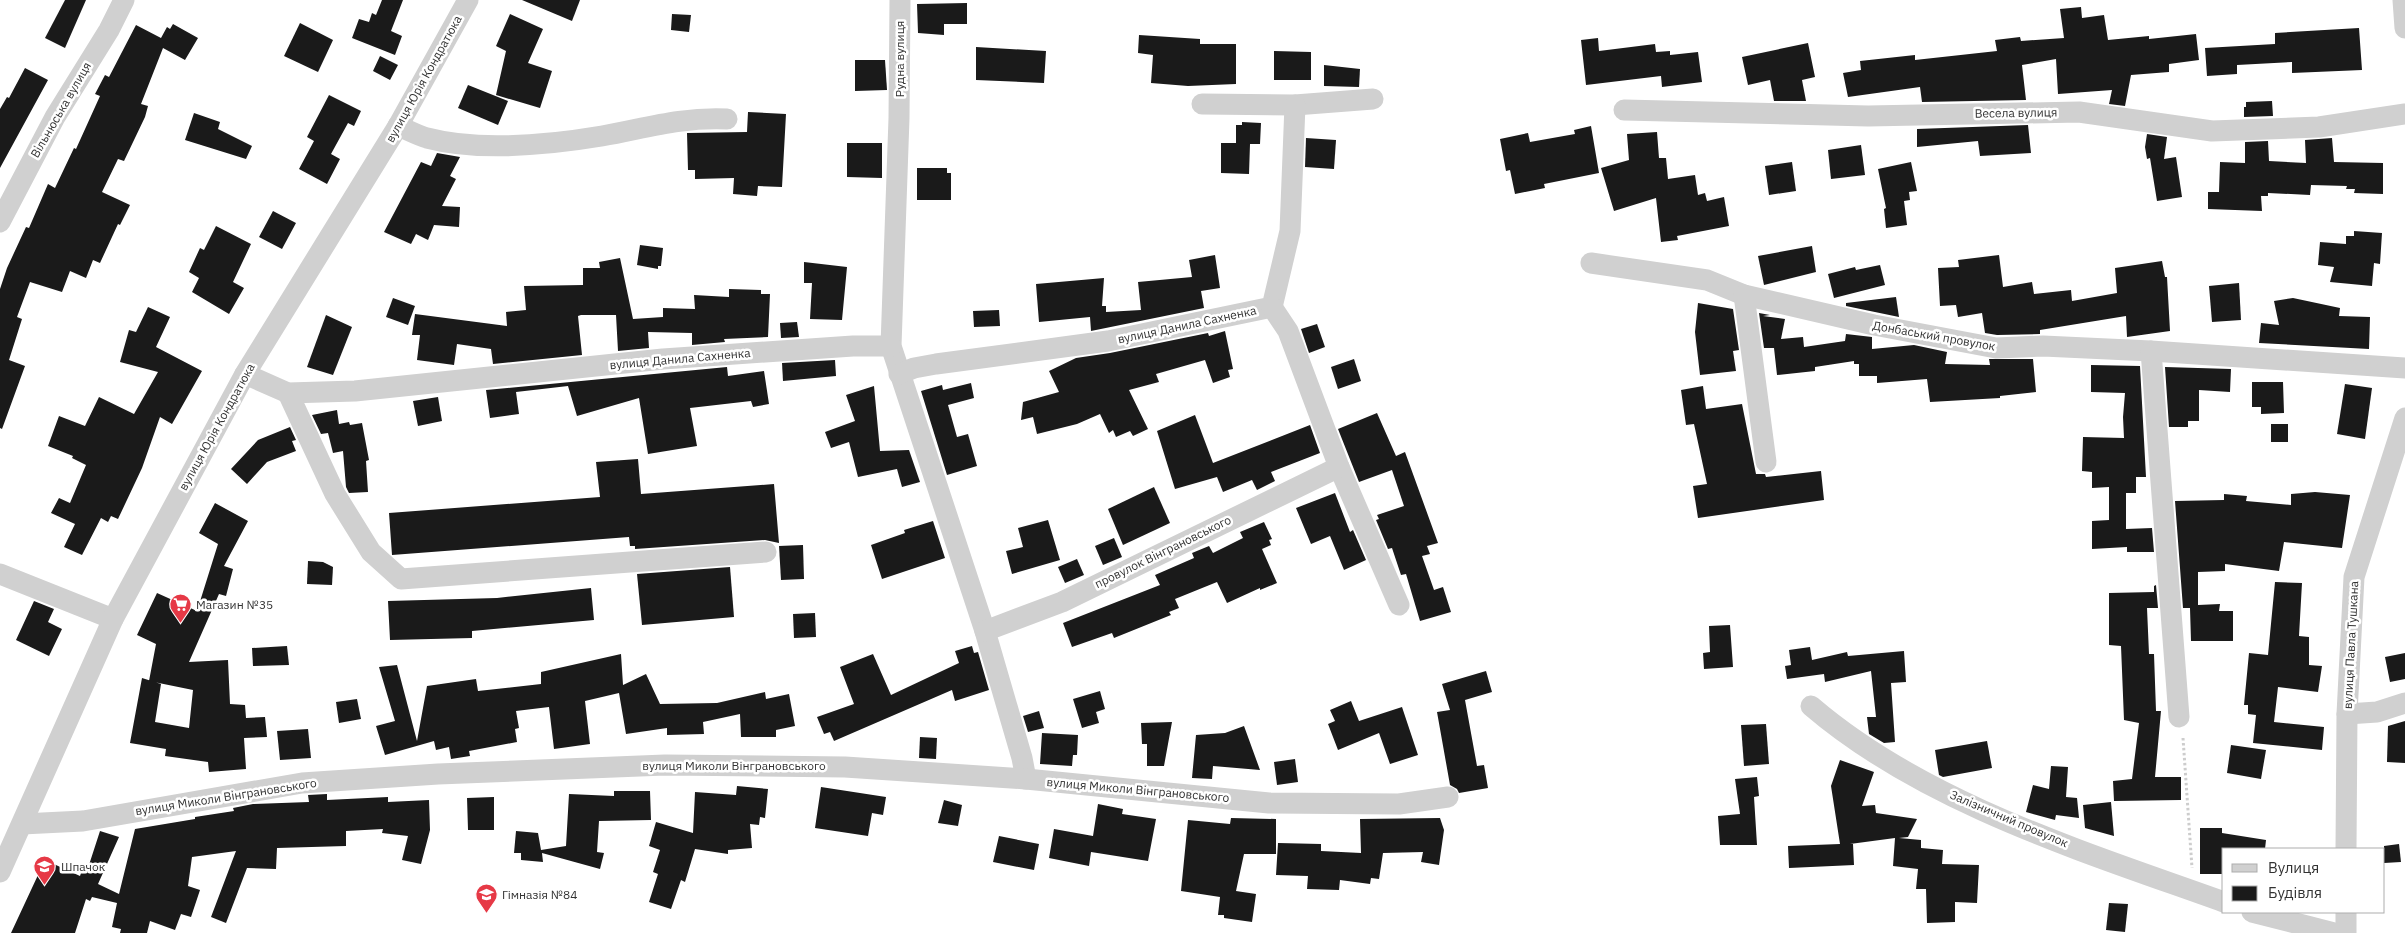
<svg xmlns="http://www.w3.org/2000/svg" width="2405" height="933" font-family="'IBM Plex Sans',sans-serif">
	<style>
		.building { fill: #1a1a1a }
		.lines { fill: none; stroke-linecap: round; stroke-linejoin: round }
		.path { stroke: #cdcdcd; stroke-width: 3; stroke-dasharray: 2.5 2.5; stroke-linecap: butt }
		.minor { stroke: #d0d0d0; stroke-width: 21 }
		.labels { text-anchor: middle; stroke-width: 5; stroke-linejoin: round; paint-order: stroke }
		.street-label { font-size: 12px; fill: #333; stroke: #fff }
		.poi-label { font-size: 12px; fill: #333; stroke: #fff; text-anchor: start }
	</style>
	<rect width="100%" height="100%" fill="#fff"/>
	<g class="building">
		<polygon points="65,0 86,0 65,48 45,38"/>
		<polygon points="382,0 403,0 391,31 402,36 395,55 352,38 359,19 369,22 372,13 376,15"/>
		<polygon points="522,0 580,0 572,21"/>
		<polygon points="967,3 967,24 944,24 944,35 918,33 917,4"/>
		<polygon points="2081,7 2082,18 2104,15 2108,40 2149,36 2149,39 2196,34 2199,60 2169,64 2169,72 2131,75 2125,106 2109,104 2112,90 2058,94 2056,59 2022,65 2026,100 1922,102 1920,87 1848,97 1843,73 1861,70 1860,61 1915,55 1915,60 1997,51 1995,40 2020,37 2021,41 2064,38 2060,9"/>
		<polygon points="510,14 543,29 528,63 552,71 540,108 496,95 506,51 496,46"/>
		<polygon points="672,14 691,15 689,32 671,30"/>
		<polygon points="300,23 333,40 318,72 284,56"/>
		<polygon points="173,24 198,38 185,60 163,48 141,104 148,106 145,117 124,161 118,159 102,192 130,205 120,225 118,224 100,263 93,260 86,278 70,271 62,292 30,282 17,317 22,319 9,360 25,366 2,429 0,428 0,289 7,268 26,227 29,228 48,184 55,188 74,148 76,149 100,96 95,94 105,75 109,77 136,25 161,38 167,27 170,29"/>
		<polygon points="2359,28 2362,70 2292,73 2292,62 2237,65 2237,74 2207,76 2205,48 2275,44 2275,33"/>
		<polygon points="1139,35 1200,39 1200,44 1236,44 1236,84 1188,86 1151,83 1153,55 1138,53"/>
		<polygon points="1598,38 1599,51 1655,44 1656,52 1670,51 1670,55 1698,52 1702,82 1662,87 1661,76 1586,85 1581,40"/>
		<polygon points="1808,43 1815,77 1802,80 1806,101 1774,101 1770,80 1748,85 1742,57"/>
		<polygon points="976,47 1046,51 1044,83 976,80"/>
		<polygon points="1274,51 1311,52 1311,80 1274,80"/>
		<polygon points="380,56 398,65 390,80 373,71"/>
		<polygon points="855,60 885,60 887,90 855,91"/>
		<polygon points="1324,65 1360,69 1359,87 1324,86"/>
		<polygon points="25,68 48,80 0,168 0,109 7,97 9,98"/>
		<polygon points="468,85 508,101 498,125 458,108"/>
		<polygon points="329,95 361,111 354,126 348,123 331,154 340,159 327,184 299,169 314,141 307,137"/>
		<polygon points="2272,101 2273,116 2244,117 2244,107 2246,107 2246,102"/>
		<polygon points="748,112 786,114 782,187 758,186 757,196 733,194 734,178 695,179 695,170 688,170 687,133 747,132"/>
		<polygon points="194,113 220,122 218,129 252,146 246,159 185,140"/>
		<polygon points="1242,122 1261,123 1260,144 1250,144 1249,174 1221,173 1221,143 1236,143 1236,125 1242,125"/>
		<polygon points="2028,125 2031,153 1980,156 1978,141 1917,147 1917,129"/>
		<polygon points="1591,126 1599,173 1544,184 1545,188 1515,194 1510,170 1506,171 1500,139 1528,133 1530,142 1575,134 1574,130"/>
		<polygon points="1657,132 1659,158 1666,158 1668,179 1695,175 1698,195 1705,193 1707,201 1724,197 1729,226 1677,236 1678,240 1661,242 1656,198 1614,211 1601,168 1629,160 1627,134"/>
		<polygon points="2147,134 2167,137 2164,159 2176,157 2182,197 2157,201 2150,158 2147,159 2145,147"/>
		<polygon points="1306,138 1336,140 1334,169 1305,167"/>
		<polygon points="2332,138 2334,162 2383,163 2383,194 2354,193 2355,189 2346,189 2347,186 2311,185 2310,195 2268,193 2268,196 2261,196 2262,211 2208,209 2208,192 2219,192 2220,162 2245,163 2245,142 2268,141 2269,161 2306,163 2305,140"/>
		<polygon points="847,143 882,143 882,178 847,177"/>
		<polygon points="1861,145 1865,175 1831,179 1828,150"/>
		<polygon points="437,153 460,157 450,176 456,179 442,206 460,207 459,227 434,225 428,240 416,234 411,244 384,232 421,162 431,166"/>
		<polygon points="1792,162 1796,191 1769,195 1765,166"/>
		<polygon points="1911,162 1917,191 1909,192 1910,200 1904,201 1907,225 1886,228 1884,209 1886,208 1878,169"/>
		<polygon points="917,168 947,168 947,173 951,173 951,200 917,200"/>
		<polygon points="273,211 296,223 282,249 259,237"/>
		<polygon points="216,226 251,244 233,282 244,288 229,314 192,292 199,278 189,272 200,248 204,250"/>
		<polygon points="2354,231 2382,233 2380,264 2374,263 2372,286 2330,282 2334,267 2318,265 2320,242 2346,244 2346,236 2354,236"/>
		<polygon points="640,245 663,248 661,266 658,266 658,269 637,265"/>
		<polygon points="1812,246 1816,272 1764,285 1758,256"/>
		<polygon points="1215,255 1220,288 1201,291 1204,308 1091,331 1090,317 1039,322 1036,284 1104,278 1102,306 1106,306 1106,312 1141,310 1138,282 1192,277 1189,260"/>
		<polygon points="1999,255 2003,287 2032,282 2034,294 2071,290 2072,301 2117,293 2115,268 2162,261 2165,277 2167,277 2170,331 2127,337 2126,316 2040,330 2040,334 1997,335 1985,333 1982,313 1958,317 1956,305 1940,306 1938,268 1959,267 1958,260"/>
		<polygon points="620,258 633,319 663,317 663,308 695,309 694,295 729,297 729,289 761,290 761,294 770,294 768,337 724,339 725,342 692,345 692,333 648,332 649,348 618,351 616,315 581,315 578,316 582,355 493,364 491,349 457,344 454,365 417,360 420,335 412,335 415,314 507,326 506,312 526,310 524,286 583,285 583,268 600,268 599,262"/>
		<polygon points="804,262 847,267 842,320 810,319 812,283 804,283"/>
		<polygon points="1880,265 1885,285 1834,298 1828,274 1855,267 1856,270"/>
		<polygon points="2239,283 2241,320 2212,322 2209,286"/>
		<polygon points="1896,297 1899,317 1846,306 1846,303"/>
		<polygon points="393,298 415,306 408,325 386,317"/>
		<polygon points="2293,298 2340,308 2339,316 2370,317 2369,349 2259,343 2261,323 2279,325 2274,301"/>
		<polygon points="1698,303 1733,309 1739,350 1733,351 1736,371 1700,375 1695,332"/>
		<polygon points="148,307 170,317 156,347 202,371 172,424 160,417 142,468 118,519 111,516 108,522 101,518 82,555 64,547 75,524 51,513 59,498 70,503 86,465 72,458 73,456 48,446 59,416 85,426 99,397 134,414 158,372 120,362 129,330 136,332"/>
		<polygon points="999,310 1000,326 974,327 973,311"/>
		<polygon points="1759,313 1770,315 1763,316 1785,319 1781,339 1803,337 1804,347 1845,341 1846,334 1872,337 1872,349 1914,345 1947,352 1945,364 1990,365 1989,359 2033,359 2036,392 2000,396 2000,398 1930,402 1927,379 1877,383 1877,376 1859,376 1859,364 1854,364 1854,361 1815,367 1815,371 1777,375 1774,348 1764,348"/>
		<polygon points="326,315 352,327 333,375 307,367"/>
		<polygon points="797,322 799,337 781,338 780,323"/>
		<polygon points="1317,324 1325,347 1309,353 1301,329"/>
		<polygon points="1225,331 1233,369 1228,370 1230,377 1213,383 1205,360 1156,374 1159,382 1129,390 1148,429 1133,436 1130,431 1116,437 1113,430 1109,433 1100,414 1077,424 1037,434 1033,417 1021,420 1023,402 1059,392 1049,371 1076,358 1110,353 1208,333 1209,336"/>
		<polygon points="1354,359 1361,381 1338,389 1331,367"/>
		<polygon points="835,360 836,376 783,381 782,363"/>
		<polygon points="2091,365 2140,366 2146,477 2136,477 2136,493 2126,493 2126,529 2152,528 2154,552 2127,552 2127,547 2092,549 2092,521 2109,520 2109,487 2092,488 2092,472 2082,471 2083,437 2124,438 2123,417 2125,393 2091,392"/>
		<polygon points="727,367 728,376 764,371 769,404 753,407 751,401 690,408 697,446 648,454 639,398 577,416 568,386 516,392 519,414 490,418 486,390"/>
		<polygon points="2165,367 2231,369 2230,392 2199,390 2199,421 2188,421 2188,427 2169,427"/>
		<polygon points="2252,382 2283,382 2284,413 2261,414 2261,407 2252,407"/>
		<polygon points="971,383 974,398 948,405 957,437 968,434 977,466 947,475 921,391 942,385 943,390"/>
		<polygon points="2345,384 2372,388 2365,439 2337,434"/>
		<polygon points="874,386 880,451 909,450 920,482 902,487 897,469 858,477 849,442 831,448 825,432 855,421 846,395"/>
		<polygon points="1703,386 1706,409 1742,404 1756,474 1765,474 1766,477 1821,471 1824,500 1698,518 1693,486 1707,484 1694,424 1686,425 1681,390"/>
		<polygon points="438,397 442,421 418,426 413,401"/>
		<polygon points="337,410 339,424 349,422 350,425 362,423 369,460 366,461 368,492 349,493 346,487 343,451 333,453 328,433 321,434 312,415"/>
		<polygon points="1377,413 1396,456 1405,452 1438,543 1427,546 1430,554 1422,556 1434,590 1443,587 1451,612 1420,621 1406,574 1401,575 1392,548 1388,549 1376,520 1379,519 1377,515 1404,506 1392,470 1359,482 1338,429"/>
		<polygon points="1195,415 1213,463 1310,425 1320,453 1271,472 1275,481 1257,490 1252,480 1223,492 1217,477 1175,489 1157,431"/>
		<rect x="2271" y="424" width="17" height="18"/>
		<polygon points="290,427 296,440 292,441 296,451 267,462 247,484 231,469 258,440"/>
		<polygon points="638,459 641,494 774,484 779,543 765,540 635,549 635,546 630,546 629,537 392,555 389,513 600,497 596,462"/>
		<polygon points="1154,487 1170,523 1123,545 1108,509"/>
		<polygon points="2315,492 2350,495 2342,548 2284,542 2279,571 2225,564 2225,571 2198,572 2198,605 2220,604 2219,611 2233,611 2233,641 2191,641 2190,608 2183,608 2175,501 2224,500 2224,494 2247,496 2246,501 2291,505 2291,494"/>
		<polygon points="1335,493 1350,532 1353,530 1366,560 1344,570 1330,536 1311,544 1296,508"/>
		<polygon points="215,503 248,521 224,566 233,569 226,596 219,594 189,662 228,660 230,704 245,705 246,718 265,717 267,737 244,738 246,769 209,772 208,762 165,756 166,749 130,743 142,678 161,684 155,722 189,728 193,690 149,681 156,644 137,635 157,593 197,611 218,544 199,533"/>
		<polygon points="1048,520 1060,560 1012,574 1006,551 1023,547 1018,528"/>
		<polygon points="933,521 945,558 882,579 871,545 905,533 904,530"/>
		<polygon points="1264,522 1272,539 1269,540 1271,545 1262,549 1277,583 1260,590 1260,588 1227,603 1217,582 1175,599 1179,608 1169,612 1171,615 1114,638 1112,633 1072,647 1063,623 1160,585 1155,575 1194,558 1192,553 1209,546 1213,553 1243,538 1240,532"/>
		<polygon points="1114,538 1122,557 1103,565 1095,546"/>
		<polygon points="803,545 804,579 781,580 779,546"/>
		<polygon points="1077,559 1084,575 1065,583 1058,567"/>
		<polygon points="308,561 323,562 333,567 332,585 307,584"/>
		<polygon points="730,567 734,617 642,625 637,574"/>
		<polygon points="2275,582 2302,583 2299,636 2309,637 2309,665 2322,666 2318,692 2278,687 2274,722 2324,727 2322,750 2253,743 2256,715 2248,714 2248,705 2244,705 2249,653 2268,655"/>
		<polygon points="2156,585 2158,608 2147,608 2149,654 2154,654 2156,711 2161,711 2155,777 2181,777 2181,800 2114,801 2113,781 2132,779 2139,723 2124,720 2121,646 2109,645 2109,593 2154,592 2154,586"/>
		<polygon points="591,588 594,620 472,631 472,638 390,640 388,601 497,598"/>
		<polygon points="34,601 54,609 48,622 62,629 49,656 16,640"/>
		<polygon points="815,613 816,637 794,638 793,614"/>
		<polygon points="1730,625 1733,667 1704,669 1703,653 1710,652 1709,626"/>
		<polygon points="287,646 289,665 253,666 252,648"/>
		<polygon points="972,646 974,653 978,652 989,690 955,701 952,690 834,741 830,732 824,734 817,717 854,704 840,667 873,654 891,695 959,663 955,651"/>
		<polygon points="1810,647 1812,660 1847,652 1848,656 1904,651 1906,682 1891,683 1895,742 1884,743 1869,734 1867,717 1876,717 1871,671 1825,682 1824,674 1787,679 1785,666 1791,665 1789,650"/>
		<polygon points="2405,653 2405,679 2390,682 2385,657"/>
		<polygon points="621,654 623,685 646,674 660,704 717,703 765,692 766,699 789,694 795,726 776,730 776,737 741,737 740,714 703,722 704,734 667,735 667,728 626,734 619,693 585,701 590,744 554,749 549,707 516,711 519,728 515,729 517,742 469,751 470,756 451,759 449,747 436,750 434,741 385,755 376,726 395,721 379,667 397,665 417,741 427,686 476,679 478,691 541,684 541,672"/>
		<polygon points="1486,671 1492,692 1465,700 1477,766 1484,765 1488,788 1459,793 1457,789 1450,785 1437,712 1450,710 1442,684"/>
		<polygon points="1100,691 1105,709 1096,712 1099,723 1082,728 1073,699"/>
		<polygon points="357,699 361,719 339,723 336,702"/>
		<polygon points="1351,701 1359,721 1402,707 1418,755 1390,764 1379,733 1338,750 1328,724 1335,721 1330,710"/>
		<polygon points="1039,711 1044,728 1028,732 1023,716"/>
		<polygon points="2405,721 2405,763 2387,762 2388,726"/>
		<polygon points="1172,722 1164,766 1147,766 1147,744 1142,744 1141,723"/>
		<polygon points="1766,724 1769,764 1744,766 1741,725"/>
		<polygon points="1244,726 1260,770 1213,766 1212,779 1192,778 1196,735 1225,733"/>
		<polygon points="308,729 311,758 280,760 277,731"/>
		<polygon points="1042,733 1078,735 1077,755 1073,755 1072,766 1040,764"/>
		<polygon points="920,737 937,738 936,759 919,758"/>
		<polygon points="1987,741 1992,768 1943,777 1939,775 1935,750"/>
		<polygon points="2231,745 2266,750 2261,779 2227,773"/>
		<polygon points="1295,759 1298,782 1277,785 1274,762"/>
		<polygon points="1840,760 1874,772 1862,806 1875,805 1876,813 1917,819 1908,837 1899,838 1921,840 1921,848 1943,850 1942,864 1979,865 1977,903 1955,902 1955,922 1927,923 1926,889 1916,889 1918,869 1893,866 1895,838 1850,844 1853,844 1854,865 1789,868 1788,846 1840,844 1831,786"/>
		<polygon points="2051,766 2068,767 2066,797 2077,798 2079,818 2056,815 2055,820 2026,812 2033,785 2049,789"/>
		<polygon points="1757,777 1759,796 1754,797 1757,845 1720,845 1718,816 1740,814 1735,779"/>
		<polygon points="737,786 768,789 765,818 760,817 759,825 750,824 752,848 728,850 728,854 695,849 685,882 681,880 671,909 649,902 658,874 653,872 660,850 649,846 656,822 693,833 695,792 736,795"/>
		<polygon points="821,787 886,797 883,815 872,813 868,836 815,828"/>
		<polygon points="614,791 650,791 651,820 599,821 597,852 604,853 600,869 542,853 543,862 521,860 521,853 514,853 516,831 538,833 541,850 566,846 569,794 614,796"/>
		<polygon points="327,794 327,800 388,797 388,802 429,800 430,830 421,864 402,860 408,836 382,833 383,829 346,831 346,846 277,848 276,869 247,868 226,923 211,917 236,851 192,857 188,886 200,890 191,917 181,914 175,930 150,921 147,933 120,933 121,929 112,927 117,903 92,897 90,901 86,899 75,933 11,933 45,860 80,876 83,867 88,868 100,831 119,837 98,884 119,894 135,829 195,819 195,817 234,811 233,808 253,804 309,802 308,795"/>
		<polygon points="494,797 494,830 468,830 467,798"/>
		<polygon points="944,800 962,805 958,826 938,823"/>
		<polygon points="2111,802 2114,836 2085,828 2083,805"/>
		<polygon points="1098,804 1123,809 1122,814 1156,819 1148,861 1091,852 1089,866 1049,858 1054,829 1093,836"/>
		<polygon points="1231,818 1276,819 1276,854 1244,854 1236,891 1256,894 1252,922 1224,918 1224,915 1218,915 1220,897 1181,891 1188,820 1230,824"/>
		<polygon points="1440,818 1444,830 1439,865 1421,862 1423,852 1383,853 1379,879 1371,878 1370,884 1340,880 1339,890 1307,889 1308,876 1276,875 1278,843 1321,844 1321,851 1361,853 1360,819"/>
		<polygon points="2200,828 2222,828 2222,833 2266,840 2265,849 2224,849 2222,874 2200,874"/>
		<polygon points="999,836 1039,844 1034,870 993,862"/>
		<polygon points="2399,844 2401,862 2384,863 2384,846"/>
		<polygon points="2109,903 2128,904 2125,932 2106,930"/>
	</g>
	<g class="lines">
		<polyline class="path" points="2183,738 2192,868"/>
		<g class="minor">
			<polyline points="900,0 899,118 891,346 985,631 1022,758 1026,779"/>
			<polyline points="2403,0 2405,28"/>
			<polyline points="1202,104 1295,105 1373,99"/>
			<polyline points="1624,110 1868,116 2079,112 2212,131 2319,127 2405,114"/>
			<path d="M398 126C408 130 417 135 427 138 480 152 548 145 602 136 647 128 680 117 727 119"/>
			<polyline points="0,222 55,117 109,30 124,0"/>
			<polyline points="1591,263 1707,280 1744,295 1874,325 1996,348 2043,346 2151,351 2405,368"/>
			<polyline points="1744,295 1766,462"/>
			<polyline points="2151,351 2179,717"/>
			<polyline points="245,374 288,393 355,391 663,359 853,346 891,346"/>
			<polyline points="899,374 914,368 936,364 1108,341 1272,307 1290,231 1295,105"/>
			<polyline points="288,393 335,494 371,552 401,579 766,552"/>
			<polyline points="1339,467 1399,605"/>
			<polyline points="0,574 113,619"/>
			<polyline points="985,631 1062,602 1339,467 1288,331 1272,307"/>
			<path d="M1811 706C1924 803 2085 852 2224 902"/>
			<polyline points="2347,714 2377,712 2405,703"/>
			<polyline points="22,824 83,821 302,783 438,774 665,765 845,767 1026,779 1269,803 1399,804 1448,797"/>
			<polyline points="2346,849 2347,714 2354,577 2405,418"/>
			<polyline points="0,872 113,619 245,374 398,126 468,0"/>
			<polyline points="2252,912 2334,933"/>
			<polyline points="2346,933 2346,912"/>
		</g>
	</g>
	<defs>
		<symbol id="supermarket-pin" viewBox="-11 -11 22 30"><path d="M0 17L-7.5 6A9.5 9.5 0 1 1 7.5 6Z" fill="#e63946" stroke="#fff"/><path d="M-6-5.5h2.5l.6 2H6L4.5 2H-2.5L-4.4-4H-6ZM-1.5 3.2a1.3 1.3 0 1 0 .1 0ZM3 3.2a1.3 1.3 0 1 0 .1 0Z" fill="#fff"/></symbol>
		<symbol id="school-pin" viewBox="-11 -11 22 30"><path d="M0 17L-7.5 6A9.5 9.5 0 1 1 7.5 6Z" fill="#e63946" stroke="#fff"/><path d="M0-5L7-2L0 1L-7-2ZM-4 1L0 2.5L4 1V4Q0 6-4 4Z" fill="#fff"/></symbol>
	</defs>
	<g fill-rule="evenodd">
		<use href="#supermarket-pin" x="168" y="592" width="25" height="34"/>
		<use href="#school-pin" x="32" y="854" width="25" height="34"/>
		<use href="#school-pin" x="474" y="882" width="25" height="34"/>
	</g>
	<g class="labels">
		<g class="street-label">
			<text transform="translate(900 59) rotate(-90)" y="4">Рудна вулиця</text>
			<text transform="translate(424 79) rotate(-61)" y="4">вулиця Юрія Кондратюка</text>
			<text transform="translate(61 110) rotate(-60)" y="4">Вільнюська вулиця</text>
			<text transform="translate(2016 113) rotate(-1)" y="4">Весела вулиця</text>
			<text transform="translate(1187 325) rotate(-12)" y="4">вулиця Данила Сахненка</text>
			<text transform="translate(1934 336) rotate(10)" y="4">Донбаський провулок</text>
			<text transform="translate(680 359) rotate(-5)" y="4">вулиця Данила Сахненка</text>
			<text transform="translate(217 427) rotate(-61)" y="4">вулиця Юрія Кондратюка</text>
			<text transform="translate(1163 552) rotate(-26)" y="4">провулок Вінграновського</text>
			<text transform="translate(2351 645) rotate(-87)" y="4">вулиця Павла Тушкана</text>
			<text x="734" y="770">вулиця Миколи Вінграновського</text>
			<text transform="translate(1138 790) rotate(5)" y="4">вулиця Миколи Вінграновського</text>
			<text transform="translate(226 797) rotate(-9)" y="4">вулиця Миколи Вінграновського</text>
			<text transform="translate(2009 819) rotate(23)" y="4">Залізничний провулок</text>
		</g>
		<g class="poi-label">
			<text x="196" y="609">Магазин №35</text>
			<text x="61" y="871">Шпачок</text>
			<text x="502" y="899">Гімназія №84</text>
		</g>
	</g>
	<rect x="2222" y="848" width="162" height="65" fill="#ffffff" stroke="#adadad"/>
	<rect x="2232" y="864" width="25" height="8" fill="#d0d0d0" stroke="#adadad"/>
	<text x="2268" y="873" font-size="15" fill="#333333">Вулиця</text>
	<rect x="2232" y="886" width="25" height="15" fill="#1a1a1a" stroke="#adadad"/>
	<text x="2268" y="898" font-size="15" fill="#333333">Будівля</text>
</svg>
